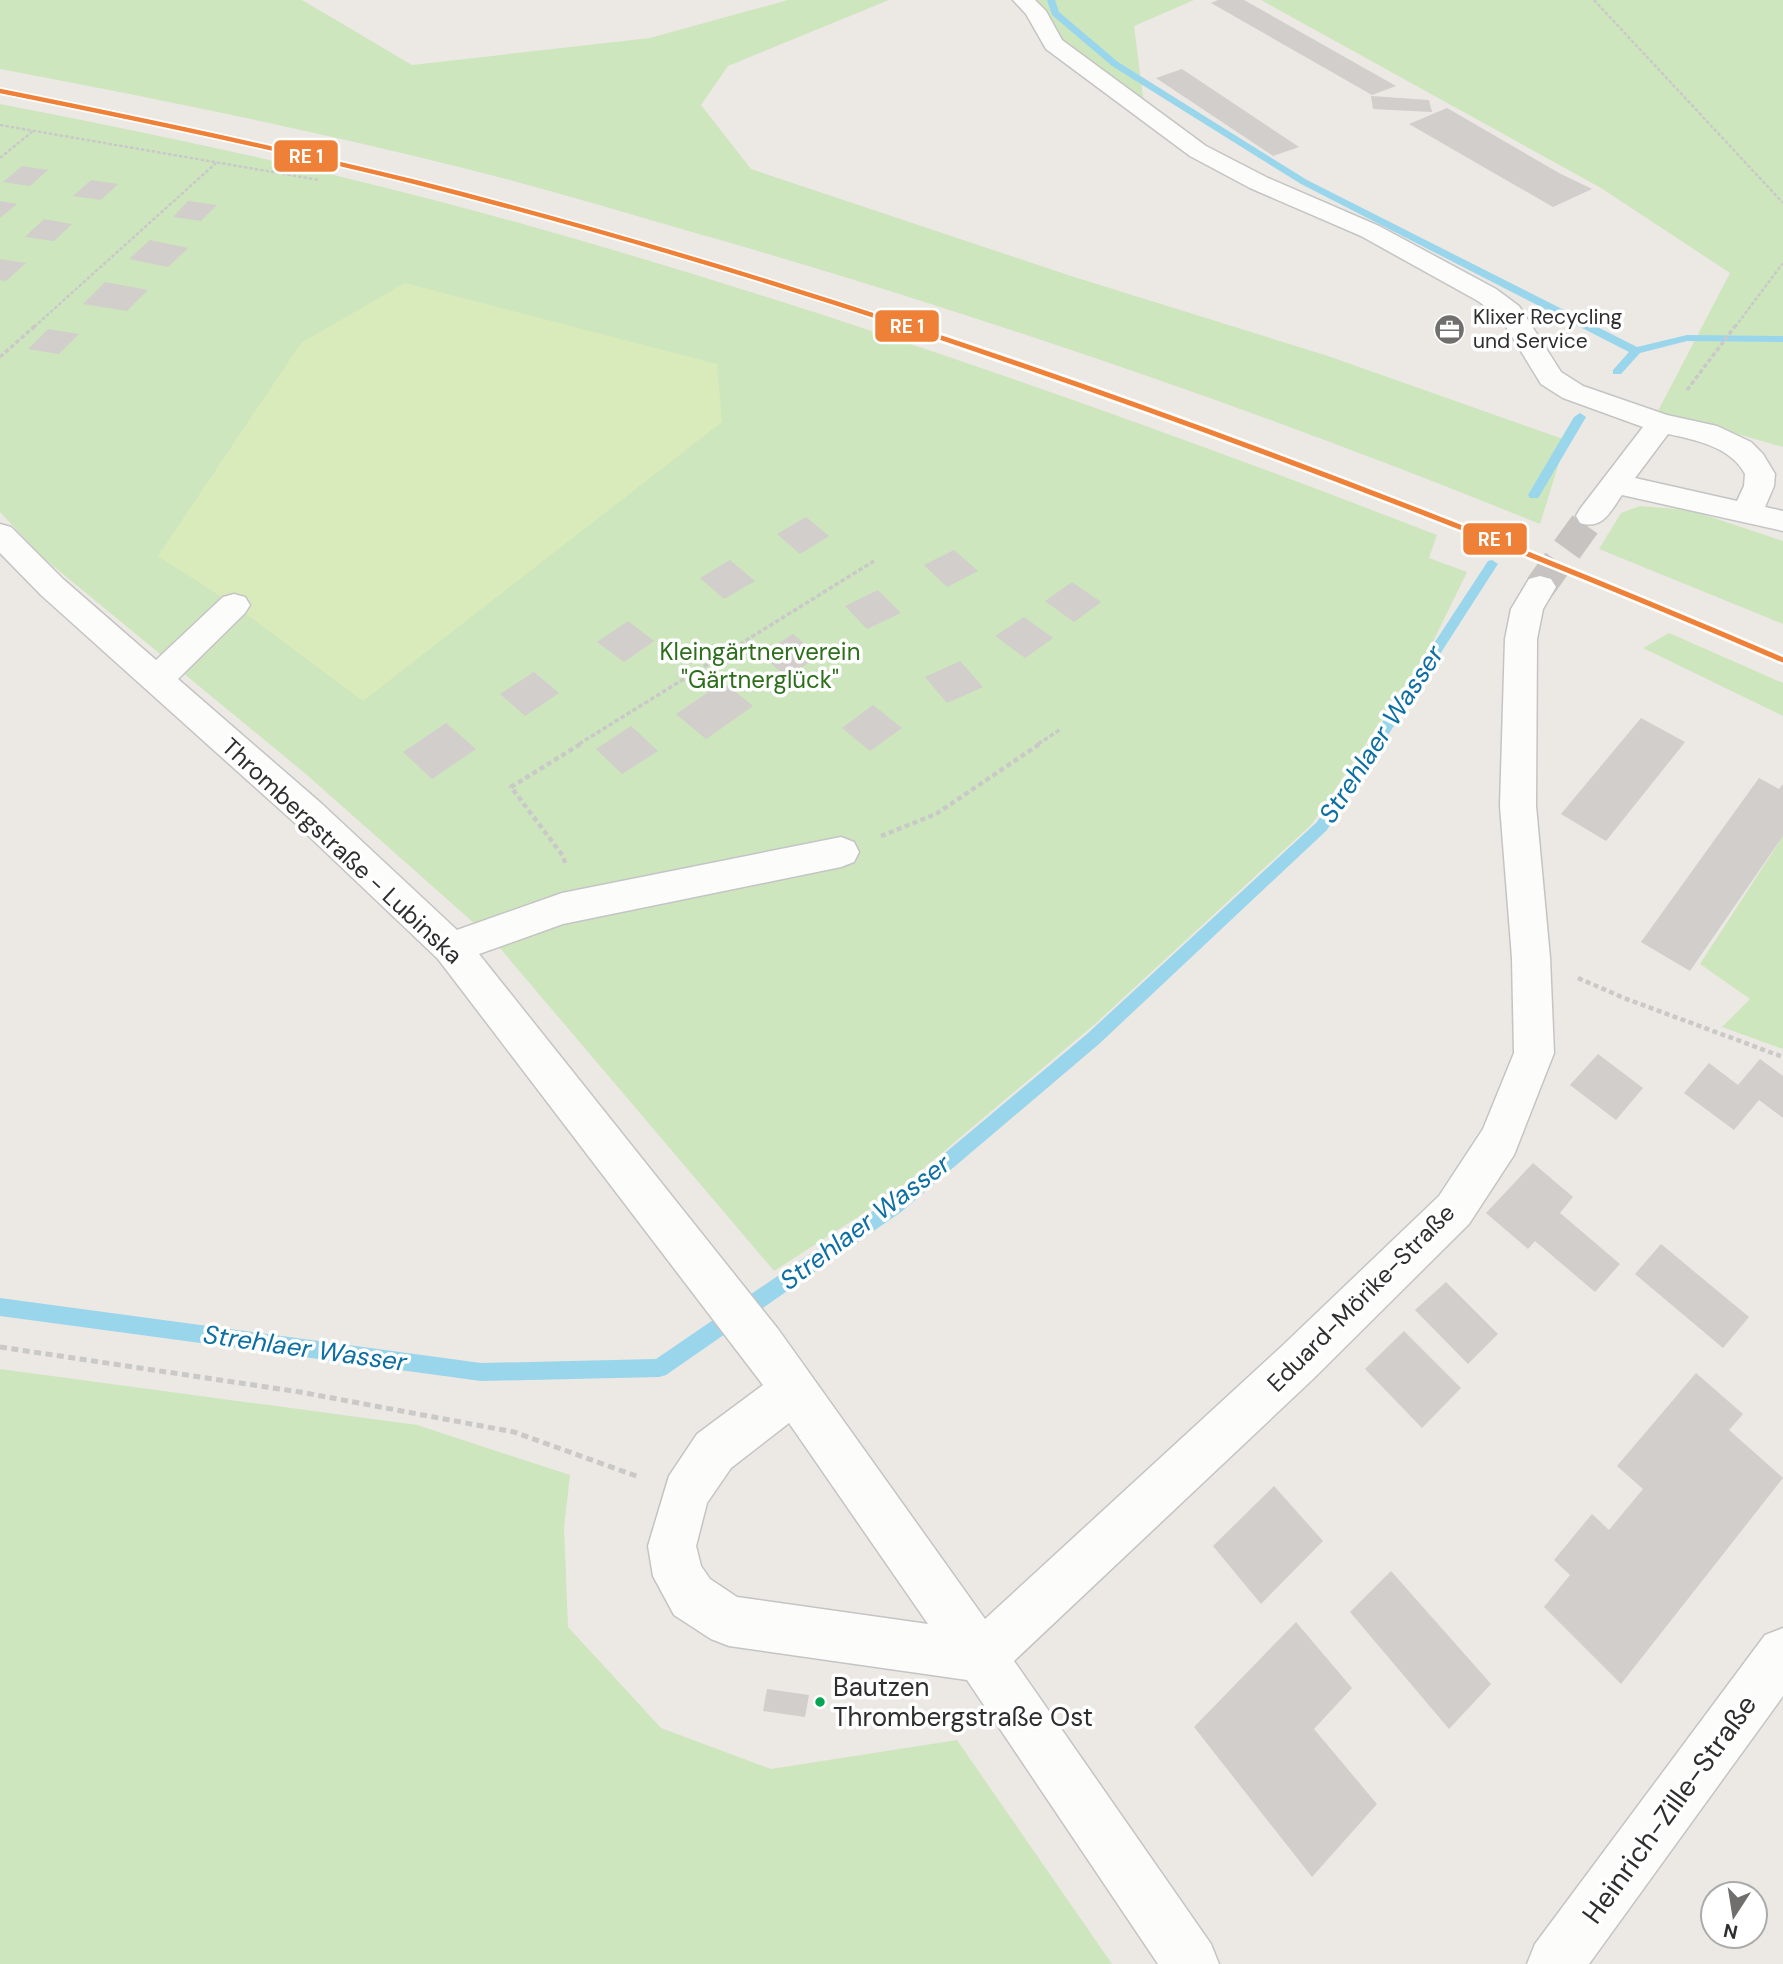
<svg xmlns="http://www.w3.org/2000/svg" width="1783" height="1964" font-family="'DM Sans',sans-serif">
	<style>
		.green { fill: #cee6be }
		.pitch { fill: #d9eabb }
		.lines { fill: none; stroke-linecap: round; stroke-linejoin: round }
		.stream { fill: #99d6ec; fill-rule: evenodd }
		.building { fill: #d1cecb }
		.minor-tunnel { stroke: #c6c3c0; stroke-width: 31; stroke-dasharray: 31 15; stroke-linecap: butt }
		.minor-casing { stroke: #c5c4c5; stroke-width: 3 }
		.path-far3 { stroke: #c9c9c8; stroke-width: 2.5; stroke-dasharray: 3.5 2; stroke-linecap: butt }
		.path-far2 { stroke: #c9c9c8; stroke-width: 3.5; stroke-dasharray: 4.5 2.5; stroke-linecap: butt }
		.path-far1 { stroke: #c9c9c8; stroke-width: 4.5; stroke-dasharray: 5 3.5; stroke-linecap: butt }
		.path { stroke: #c9c9c8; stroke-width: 5; stroke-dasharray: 7 4.5; stroke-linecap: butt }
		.minor { fill: #fcfcfb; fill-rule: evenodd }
		.rail-1-far1-casing { stroke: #fff; stroke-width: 8 }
		.rail-1-casing { stroke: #fff; stroke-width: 10 }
		.rail-1-far1 { stroke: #ef8037; stroke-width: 4.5 }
		.rail-1 { stroke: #ef8037; stroke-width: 5 }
		.bus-dot { fill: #00a651; stroke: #fff; stroke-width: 2.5 }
		.labels { text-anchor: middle; stroke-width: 7; stroke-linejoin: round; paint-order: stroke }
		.far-poi-label { font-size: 21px; fill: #2e2e2e; stroke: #fff; text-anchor: start }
		.park-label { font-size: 24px; fill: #2c6e1b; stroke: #fff }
		.street-label { font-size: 24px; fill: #2e2e2e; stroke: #fff }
		.water-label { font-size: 26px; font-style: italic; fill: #0d6fa3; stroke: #fff }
		.near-bus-label { font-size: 26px; fill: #2e2e2e; stroke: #fff; text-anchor: start }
		.near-street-label { font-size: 28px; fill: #2e2e2e; stroke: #fff }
		.line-badge { stroke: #fff; stroke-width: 2.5 }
		.badge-label { font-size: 19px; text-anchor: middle; font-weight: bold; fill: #fff }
	</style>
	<rect width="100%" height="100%" fill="#ece8e4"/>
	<g class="green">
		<path d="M0 0H302L412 65 650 38 788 0H889L728 66 701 105 751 169 1071 276 1328 356 1566 440 1540 524C1264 412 980 314 692 232 615 210 537 186 459 167 307 129 154 98 0 69Z"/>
		<polygon points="1023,0 1194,0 1134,26 1145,112 1054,44"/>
		<polygon points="1261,0 1783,0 1783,447 1658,411 1730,273 1601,188"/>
		<path d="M0 104C178 138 356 177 530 226 838 313 1139 420 1437 535L1429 558 1467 572 1430 648 1312 824 1095 1024 892 1195 774 1271 493 940 307 775 41 556 0 512Z"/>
		<polygon points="1640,506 1690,510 1783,541 1783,624 1599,549 1621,513"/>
		<polygon points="1669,633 1783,683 1783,716 1643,648"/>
		<polygon points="1783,836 1783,1049 1722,1027 1750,999 1700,964"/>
		<polygon points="0,1369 417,1425 570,1475 564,1527 568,1627 661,1728 771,1769 957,1740 1112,1964 0,1964"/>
	</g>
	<polygon class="pitch" points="405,283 717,364 722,422 363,701 234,605 158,556 301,343"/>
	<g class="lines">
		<g class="stream">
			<polygon points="1047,0 1055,0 1059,12 1118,62 1307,180 1637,347 1687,335 1783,336 1783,342 1687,341 1640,353 1621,374 1613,374 1613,370 1629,352 1301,184 1112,66 1052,15"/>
			<polygon points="1580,413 1586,417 1540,495 1538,498 1530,498 1528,495 1574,417"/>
			<polygon points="1492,560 1498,564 1496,567 1327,830 1099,1044 901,1212 666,1375 659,1377 481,1381 0,1316 0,1298 481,1363 656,1359 889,1200 1087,1034 1317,822 1488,561"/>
		</g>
	</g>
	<g class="building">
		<polygon points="1218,0 1244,0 1396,86 1372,95 1211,3"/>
		<polygon points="1182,69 1299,147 1273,156 1156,78"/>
		<polygon points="1371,96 1429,100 1432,112 1373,109"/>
		<polygon points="1447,108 1559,173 1592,189 1553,207 1409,124"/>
		<polygon points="22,166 48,170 30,186 3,182"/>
		<polygon points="91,180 118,184 101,200 73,196"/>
		<polygon points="0,201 17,204 0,218"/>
		<polygon points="188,201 217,205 201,221 173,217"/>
		<polygon points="44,219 72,224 54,241 25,237"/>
		<polygon points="150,240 188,248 168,267 129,259"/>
		<polygon points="0,259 26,263 6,281 0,280"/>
		<polygon points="105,282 148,290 127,311 83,304"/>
		<polygon points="48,329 79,334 59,354 28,349"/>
		<polygon points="806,517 829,536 800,554 777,534"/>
		<polygon points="954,550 978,571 947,587 924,565"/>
		<polygon points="730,560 755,581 724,599 700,578"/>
		<polygon points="1072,582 1101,602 1074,622 1045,601"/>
		<polygon points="878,590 901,613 867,629 845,606"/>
		<polygon points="1024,617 1053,638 1025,658 995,636"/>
		<polygon points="628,621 654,641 624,662 597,642"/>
		<polygon points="793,634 819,656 786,677 761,654"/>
		<polygon points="960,661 983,687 947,703 925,677"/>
		<polygon points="534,672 559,693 525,716 500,694"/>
		<polygon points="723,682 753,706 706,739 676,714"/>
		<polygon points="873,705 902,728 870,751 842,728"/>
		<polygon points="1641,718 1685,742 1606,841 1561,814"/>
		<polygon points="446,723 476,749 432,779 403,752"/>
		<polygon points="631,726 658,751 622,774 596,749"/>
		<polygon points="1759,778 1779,789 1783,784 1783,836 1690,971 1641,942"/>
		<polygon points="1598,1054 1643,1088 1616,1120 1570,1085"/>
		<polygon points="1760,1059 1783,1076 1783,1118 1759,1100 1734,1130 1684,1093 1709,1063 1738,1085"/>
		<polygon points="1533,1163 1573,1197 1560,1213 1620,1264 1595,1292 1535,1241 1528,1249 1486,1213"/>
		<polygon points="1661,1244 1749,1317 1723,1348 1635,1274"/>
		<polygon points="1446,1282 1498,1334 1468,1364 1415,1310"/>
		<polygon points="1404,1331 1461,1388 1422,1428 1365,1369"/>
		<polygon points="1696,1373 1743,1414 1729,1430 1783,1478 1621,1684 1544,1607 1570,1575 1554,1560 1592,1514 1609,1530 1643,1489 1617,1466"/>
		<polygon points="1274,1486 1323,1541 1261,1604 1213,1546"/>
		<polygon points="1391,1571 1491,1684 1449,1729 1350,1612"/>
		<polygon points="1296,1622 1352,1688 1314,1729 1377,1804 1312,1877 1194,1727"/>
		<polygon points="767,1689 809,1695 805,1717 763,1711"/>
	</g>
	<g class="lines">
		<polyline class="minor-tunnel" points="1540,587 1591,516"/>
		<defs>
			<g id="minor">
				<path d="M1013 0H1035L1046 11 1062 40 1206 146 1268 178 1379 226 1496 289 1519 306 1561 372 1583 386 1667 415 1717 426 1751 442 1763 454 1775 474 1774 486 1765 507 1783 511V531L1622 495C1610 512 1603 530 1580 523L1576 516 1580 509 1643 427 1563 398 1541 384 1500 317 1478 301 1361 236 1250 188 1190 156 1046 49 1026 14ZM1668 434C1696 440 1731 447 1745 474L1744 486 1737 501 1635 478Z"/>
				<path d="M0 524 11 527 63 579 156 660 223 597 234 594 245 597 250 605 245 613 178 679 322 804 457 930 562 893 841 837 854 842 859 852 854 862 841 867 563 924 479 954 778 1329 985 1619 1281 1347 1439 1196 1483 1129 1514 1053 1512 958 1500 806 1505 639 1511 609 1529 579 1540 576 1551 579 1556 587 1543 609 1537 639 1536 806 1550 958 1554 1053 1514 1155 1469 1224 1313 1379 1014 1661 1211 1944 1219 1964H1158L967 1680 729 1646 711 1639 674 1615 653 1576 648 1546 669 1476 697 1434 763 1385 438 959 296 824 41 595 0 553ZM789 1423 928 1624 737 1597 710 1579 701 1566 696 1546 707 1503 731 1468Z"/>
				<polygon points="1783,1628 1783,1696 1589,1964 1527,1964 1535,1944 1765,1635"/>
			</g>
		</defs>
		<use href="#minor" class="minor-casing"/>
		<g class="path-far3">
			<polyline points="1594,0 1783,203"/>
			<polyline points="0,125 319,180"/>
			<polyline points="0,158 33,131"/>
			<polyline points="34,327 216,163"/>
			<polyline points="1735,327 1783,263"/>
		</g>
		<g class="path-far2">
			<polyline points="0,357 36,325"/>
			<polyline points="1687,390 1736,325"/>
			<polyline points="579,744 874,561"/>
			<polyline points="1038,744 1061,729"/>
		</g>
		<g class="path-far1">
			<polyline points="881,836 936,814 1041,743"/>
			<polyline points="565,863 563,856 511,787 582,743"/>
			<polyline points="1578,978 1624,998 1783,1057"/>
		</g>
		<polyline class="path" points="0,1347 300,1392 514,1432 639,1477"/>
		<use href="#minor" class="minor"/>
		<defs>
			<path id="rail-1-far1" d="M0 91C139 119 277 148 415 182 581 224 746 273 909 327"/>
			<path id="rail-1" d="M903 325C1202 424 1494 536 1783 660"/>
		</defs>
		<use href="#rail-1-far1" class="rail-1-far1-casing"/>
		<use href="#rail-1" class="rail-1-casing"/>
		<use href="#rail-1-far1" class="rail-1-far1"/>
		<use href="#rail-1" class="rail-1"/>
	</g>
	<defs>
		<symbol id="office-disc" viewBox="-11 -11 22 22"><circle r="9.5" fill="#706f6e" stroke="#fff"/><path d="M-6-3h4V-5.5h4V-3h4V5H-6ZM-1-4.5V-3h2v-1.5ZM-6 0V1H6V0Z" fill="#fff"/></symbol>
	</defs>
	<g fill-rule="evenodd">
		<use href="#office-disc" x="1432" y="312" width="35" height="35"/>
	</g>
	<circle class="bus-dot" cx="820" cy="1702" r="6"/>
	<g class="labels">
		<g class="far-poi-label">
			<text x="1473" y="324">Klixer Recycling<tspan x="1473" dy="24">und Service</tspan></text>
		</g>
		<g class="park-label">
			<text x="760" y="660">Kleingärtnerverein<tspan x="760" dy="28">"Gärtnerglück"</tspan></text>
		</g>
		<g class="street-label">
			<text transform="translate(342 851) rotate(43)" y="8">Thrombergstraße - Lubinska</text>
			<text transform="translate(1361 1298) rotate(-45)" y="8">Eduard-Mörike-Straße</text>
		</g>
		<g class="water-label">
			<text transform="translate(1381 734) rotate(-57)" y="9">Strehlaer Wasser</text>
			<text transform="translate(865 1222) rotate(-37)" y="9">Strehlaer Wasser</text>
			<text transform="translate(305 1348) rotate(8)" y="9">Strehlaer Wasser</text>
		</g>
		<g class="near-bus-label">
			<text x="833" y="1696">Bautzen<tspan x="833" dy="30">Thrombergstraße Ost</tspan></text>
		</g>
		<g class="near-street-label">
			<text transform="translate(1669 1809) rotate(-54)" y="10">Heinrich-Zille-Straße</text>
		</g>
	</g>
	<g class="line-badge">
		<rect x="273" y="139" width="66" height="34" rx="7" fill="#ef8037"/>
		<rect x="874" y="309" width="66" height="34" rx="7" fill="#ef8037"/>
		<rect x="1462" y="522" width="66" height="34" rx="7" fill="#ef8037"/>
	</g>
	<g class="badge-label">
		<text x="306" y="163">RE 1</text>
		<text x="907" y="333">RE 1</text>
		<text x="1495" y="546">RE 1</text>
	</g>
	<g transform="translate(1734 1915) rotate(192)"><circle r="33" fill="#ffffff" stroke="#ababab" stroke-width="2"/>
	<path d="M0-5L12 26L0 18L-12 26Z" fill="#706f6e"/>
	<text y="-10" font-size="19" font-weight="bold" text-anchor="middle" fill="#2e2e2e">N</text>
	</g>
</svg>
